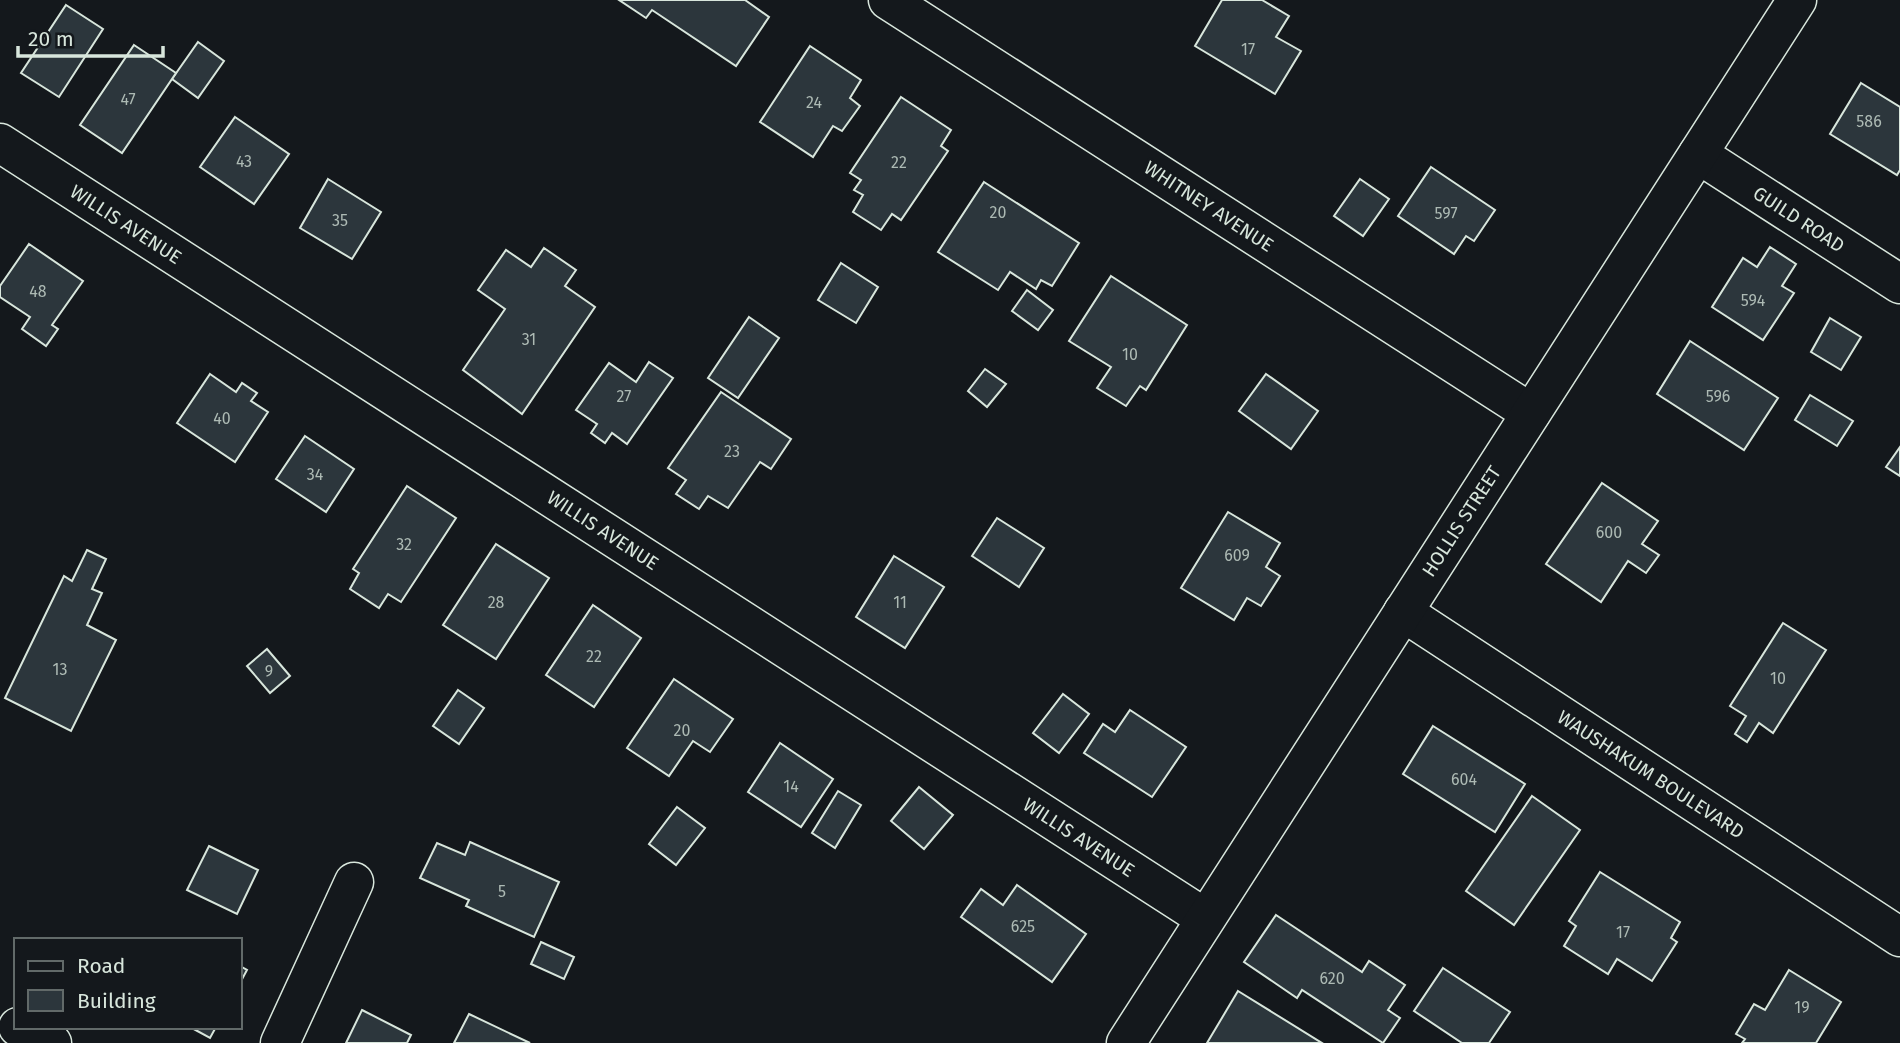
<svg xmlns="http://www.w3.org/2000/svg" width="1900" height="1043" font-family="'Fira Sans',sans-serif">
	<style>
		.building { fill: #2c363c; stroke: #d8e6dc; stroke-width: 2 }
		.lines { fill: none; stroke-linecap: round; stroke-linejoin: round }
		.minor-casing { stroke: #d8e6dc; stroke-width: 41 }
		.major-casing { stroke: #d8e6dc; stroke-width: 41 }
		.minor { stroke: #14181c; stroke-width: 38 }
		.major { stroke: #14181c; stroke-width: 38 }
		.labels { text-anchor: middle; stroke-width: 5; stroke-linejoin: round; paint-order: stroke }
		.number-label { font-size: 16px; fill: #adbab4 }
		.street-label { font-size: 19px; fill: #d8e6dc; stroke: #14181c }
	</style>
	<rect width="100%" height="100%" fill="#14181c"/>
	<g class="building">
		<polygon points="619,0 745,0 769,17 736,66 652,10 646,18"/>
		<polygon points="1222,0 1262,0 1289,16 1276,37 1301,51 1275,94 1195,46"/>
		<polygon points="66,5 103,29 59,97 21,73"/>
		<polygon points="198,42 224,61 198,98 172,79"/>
		<polygon points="134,45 176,73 122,153 80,125"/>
		<polygon points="810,46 861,80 850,98 860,106 842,131 833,126 813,157 760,122"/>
		<polygon points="1861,83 1900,107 1900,170 1897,175 1830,134"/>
		<polygon points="901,97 951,130 941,146 948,151 901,220 892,214 881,230 853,212 863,195 854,190 861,180 850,173"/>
		<polygon points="235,117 289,154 254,204 200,167"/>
		<polygon points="1431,167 1495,210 1474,241 1466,236 1454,254 1398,216"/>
		<polygon points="328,179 381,212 352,259 300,228"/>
		<polygon points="1360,179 1389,199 1363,236 1334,216"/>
		<polygon points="984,182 1079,243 1052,286 1041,280 1036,289 1010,272 998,290 938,252"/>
		<polygon points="29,244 83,281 52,325 58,329 46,346 22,329 30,317 0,297 0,286"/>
		<polygon points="1770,247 1796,264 1782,286 1794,293 1763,340 1712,307 1743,258 1757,267"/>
		<polygon points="544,248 576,270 565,286 595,307 522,414 463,370 505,309 478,290 506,250 531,267"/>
		<polygon points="841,263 878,287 856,323 818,300"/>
		<polygon points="1111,276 1187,325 1146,390 1140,386 1126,406 1097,388 1111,367 1069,341"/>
		<polygon points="1027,290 1053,310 1038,330 1012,311"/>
		<polygon points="749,317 779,338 738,398 708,378"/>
		<polygon points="1830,318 1861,337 1841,370 1811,352"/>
		<polygon points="1690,341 1778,398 1744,450 1657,394"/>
		<polygon points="649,362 673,378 627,444 612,433 605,443 591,433 597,424 576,410 609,363 636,382"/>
		<polygon points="985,369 1006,384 987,407 968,391"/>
		<polygon points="210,374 236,392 242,383 257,393 251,401 268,412 235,462 177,423"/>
		<polygon points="1266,374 1318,411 1291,449 1239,411"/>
		<polygon points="721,392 791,439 771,469 760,462 728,508 708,496 699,509 676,494 686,480 668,468"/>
		<polygon points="1810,395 1853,421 1837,446 1795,420"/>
		<polygon points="305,436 354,469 326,512 276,479"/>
		<polygon points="1900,447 1900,476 1886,467"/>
		<polygon points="1602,483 1658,521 1642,544 1659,555 1646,573 1628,561 1601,602 1546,564"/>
		<polygon points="407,486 456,518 401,602 388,594 379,608 350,589 359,573 353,569"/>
		<polygon points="1228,512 1280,543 1266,567 1280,576 1261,606 1247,598 1234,620 1181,588"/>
		<polygon points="997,518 1044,548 1019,587 972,556"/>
		<polygon points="496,544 549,578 496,659 443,625"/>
		<polygon points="87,550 106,559 92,589 102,593 87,625 116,640 71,731 5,698 64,576 72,581"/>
		<polygon points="894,556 944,587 905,648 856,617"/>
		<polygon points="593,605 641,638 594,707 546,675"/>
		<polygon points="1783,623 1826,650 1773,733 1759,723 1747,742 1735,734 1746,716 1730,706"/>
		<polygon points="267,649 290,676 270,693 247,666"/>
		<polygon points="674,679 733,719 710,752 693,741 669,776 627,748"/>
		<polygon points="458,690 484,708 459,744 433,726"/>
		<polygon points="1063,694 1089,714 1059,753 1033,733"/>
		<polygon points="1130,710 1186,747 1152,797 1084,753 1103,724 1115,732"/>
		<polygon points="1433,726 1525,784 1495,832 1403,774"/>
		<polygon points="780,743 833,779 801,827 748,792"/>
		<polygon points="919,787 953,815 924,849 891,821"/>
		<polygon points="838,791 861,805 835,848 812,833"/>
		<polygon points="1532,796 1580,830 1514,925 1466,891"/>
		<polygon points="677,807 705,828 676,865 649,844"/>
		<polygon points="470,842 559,882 534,937 466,906 469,900 420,878 437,843 465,855"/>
		<polygon points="209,846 258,870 237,914 187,890"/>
		<polygon points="1600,872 1680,922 1671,938 1677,942 1652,981 1617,959 1608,974 1564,946 1576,926 1569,921"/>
		<polygon points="1017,885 1086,934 1052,982 961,917 981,889 1003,905"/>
		<polygon points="1276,915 1362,972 1369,961 1405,985 1388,1010 1400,1018 1383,1043 1302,990 1297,998 1244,962"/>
		<polygon points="541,942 574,957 564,979 531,964"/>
		<polygon points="240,966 247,970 240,983"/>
		<polygon points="1443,968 1510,1012 1489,1043 1462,1043 1414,1011"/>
		<polygon points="1789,970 1841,1002 1816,1043 1742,1043 1745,1039 1736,1034 1754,1004 1765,1010"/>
		<polygon points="1238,991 1322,1043 1207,1043"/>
		<polygon points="362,1010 411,1035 407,1043 346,1043"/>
		<polygon points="469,1014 530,1043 454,1043"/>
		<polygon points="190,1027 216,1027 210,1038"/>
	</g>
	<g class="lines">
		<defs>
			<g id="minor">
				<polyline points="888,0 1531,413"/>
				<polyline points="0,143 1205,918"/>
				<polyline points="1698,154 1900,284"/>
				<polyline points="1403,612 1900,937"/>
				<polyline points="18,1027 52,1043"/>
				<polyline points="280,1043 354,882"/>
			</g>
			<polyline id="major" points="1126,1043 1797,0"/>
		</defs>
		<use href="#minor" class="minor-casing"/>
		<use href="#major" class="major-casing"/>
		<use href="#minor" class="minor"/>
		<use href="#major" class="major"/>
	</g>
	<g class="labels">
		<g class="number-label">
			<text x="1248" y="55">17</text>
			<text x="128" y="105">47</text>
			<text x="814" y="108">24</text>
			<text x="1869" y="127">586</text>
			<text x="244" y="167">43</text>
			<text x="899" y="168">22</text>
			<text x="998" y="218">20</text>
			<text x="1446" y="219">597</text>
			<text x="340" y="226">35</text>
			<text x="38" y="297">48</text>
			<text x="1753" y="306">594</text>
			<text x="529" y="345">31</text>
			<text x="1130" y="360">10</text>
			<text x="624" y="402">27</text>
			<text x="1718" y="402">596</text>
			<text x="222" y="424">40</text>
			<text x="732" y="457">23</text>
			<text x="315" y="480">34</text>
			<text x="1609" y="538">600</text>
			<text x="404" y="550">32</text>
			<text x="1237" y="561">609</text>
			<text x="496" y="608">28</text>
			<text x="900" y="608">11</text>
			<text x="594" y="662">22</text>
			<text x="60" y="675">13</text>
			<text x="269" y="677">9</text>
			<text x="1778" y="684">10</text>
			<text x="682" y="736">20</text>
			<text x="1464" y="785">604</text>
			<text x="791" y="792">14</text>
			<text x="502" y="897">5</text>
			<text x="1023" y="932">625</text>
			<text x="1623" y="938">17</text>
			<text x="1332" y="984">620</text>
			<text x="1802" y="1013">19</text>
		</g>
		<g class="street-label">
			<text transform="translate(1209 206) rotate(33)" y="7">WHITNEY AVENUE</text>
			<text transform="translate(1799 219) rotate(33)" y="7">GUILD ROAD</text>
			<text transform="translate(126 224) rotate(33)" y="7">WILLIS AVENUE</text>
			<text transform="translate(1461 521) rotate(-57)" y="7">HOLLIS STREET</text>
			<text transform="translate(603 530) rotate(33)" y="7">WILLIS AVENUE</text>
			<text transform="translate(1651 774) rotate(33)" y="7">WAUSHAKUM BOULEVARD</text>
			<text transform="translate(1079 837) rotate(33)" y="7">WILLIS AVENUE</text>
		</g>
	</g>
	<rect x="14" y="938" width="228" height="91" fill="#14181c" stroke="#626a69" stroke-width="2"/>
	<rect x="28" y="961" width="35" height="10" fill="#14181c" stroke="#626a69" stroke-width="2"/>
	<text x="77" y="973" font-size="21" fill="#d8e6dc">Road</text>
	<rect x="28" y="990" width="35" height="21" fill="#2c363c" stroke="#626a69" stroke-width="2"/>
	<text x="77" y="1008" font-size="21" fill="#d8e6dc">Building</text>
	<path d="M18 46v10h145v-10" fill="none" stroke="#d8e6dc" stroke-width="3.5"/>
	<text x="28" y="46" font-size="21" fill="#d8e6dc" stroke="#14181c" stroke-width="5" paint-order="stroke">20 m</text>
</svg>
